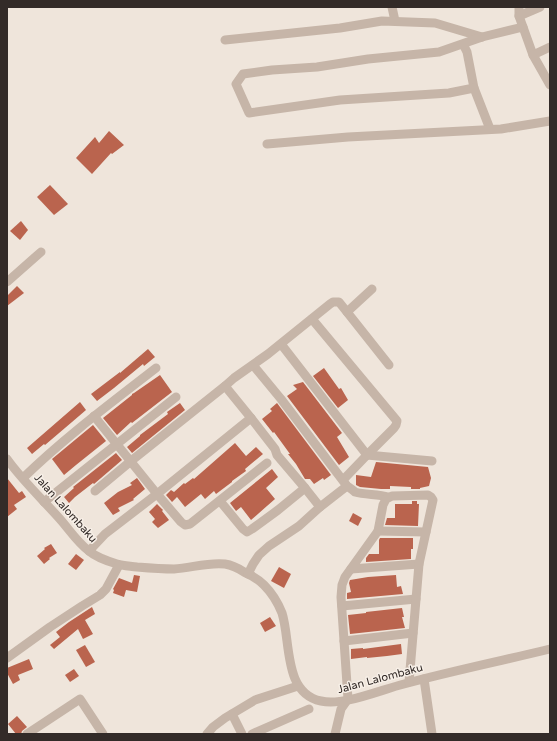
<svg xmlns="http://www.w3.org/2000/svg" width="557" height="741" font-family="'Varela Round',sans-serif">
	<style>
		.building { fill: #ba644e }
		.lines { fill: none; stroke-linecap: round; stroke-linejoin: round }
		.minor { stroke: #c6b5a8; stroke-width: 9 }
		.labels { text-anchor: middle; stroke-width: 3; stroke-linejoin: round; paint-order: stroke }
		.street-label { font-size: 11px; fill: #332b28; stroke: #f7efe7 }
	</style>
	<rect width="100%" height="100%" fill="#efe5db"/>
	<g class="building">
		<polygon points="109,131 124,145 112,154 111,153 92,174 76,158 95,137 99,143"/>
		<polygon points="50,185 68,204 54,215 37,197"/>
		<polygon points="21,221 28,230 20,240 10,231"/>
		<polygon points="17,286 24,293 7,306 7,296"/>
		<polygon points="148,349 155,357 144,366 143,364 114,388 97,401 91,394 120,372 120,373"/>
		<polygon points="324,368 339,389 341,388 348,400 338,408 313,376"/>
		<polygon points="160,375 172,392 132,423 131,422 117,435 103,418 132,395 132,394 134,393"/>
		<polygon points="303,382 342,433 337,437 349,457 339,465 287,396 297,389 293,385"/>
		<polygon points="80,402 86,410 72,422 45,445 44,444 32,454 27,448"/>
		<polygon points="180,403 185,410 132,453 127,447 140,436 140,435 168,414 167,412"/>
		<polygon points="277,403 331,475 324,480 323,478 314,484 310,479 305,479 296,464 288,454 290,454 274,432 273,433 262,419 272,411 270,409"/>
		<polygon points="93,425 106,441 76,465 64,475 52,459"/>
		<polygon points="235,443 246,456 256,447 263,454 245,469 246,471 232,481 232,482 216,494 214,491 205,499 201,494 185,507 177,497 172,502 166,495 171,490 174,492 184,483 185,484 193,478 194,479"/>
		<polygon points="116,453 122,460 94,484 93,483 75,497 69,503 64,497 74,488 73,487"/>
		<polygon points="376,462 428,467 431,478 429,486 420,488 420,489 411,489 411,487 390,486 390,489 381,489 360,487 356,485 356,475 371,477"/>
		<polygon points="272,469 278,477 266,488 275,499 251,520 241,507 236,511 230,503"/>
		<polygon points="7,478 19,493 22,491 26,497 14,505 17,509 7,517"/>
		<polygon points="137,478 145,489 133,499 134,500 118,508 120,511 113,515 104,503 118,492 132,485 130,483"/>
		<polygon points="412,501 417,501 417,504 419,504 418,526 385,525 387,518 395,518 395,504 412,504"/>
		<polygon points="157,504 163,510 162,511 169,520 158,528 152,522 155,519 149,512"/>
		<polygon points="353,513 362,518 358,526 349,521"/>
		<polygon points="380,538 413,538 413,549 411,549 411,559 366,562 366,558 369,554 379,554 379,540"/>
		<polygon points="51,544 57,553 49,558 50,559 44,564 37,556 45,549 44,548"/>
		<polygon points="76,554 84,560 76,570 68,564"/>
		<polygon points="279,567 291,574 284,588 271,581"/>
		<polygon points="134,575 140,576 137,592 126,590 124,597 113,593 114,590 113,589 119,578 132,583"/>
		<polygon points="396,575 397,587 401,586 403,594 347,599 347,593 351,592 349,583 350,580 368,577"/>
		<polygon points="92,607 95,614 85,620 93,634 83,639 78,629 54,649 50,645 60,637 56,632 69,622"/>
		<polygon points="402,608 404,617 402,617 405,628 350,634 348,615 366,613 366,612"/>
		<polygon points="270,617 276,626 265,632 260,623"/>
		<polygon points="401,644 402,654 387,656 367,658 367,657 351,659 351,649 363,648 363,649"/>
		<polygon points="85,645 95,662 86,667 76,650"/>
		<polygon points="29,659 33,669 18,675 20,680 13,684 7,673 7,668"/>
		<polygon points="74,669 79,676 70,682 65,675"/>
		<polygon points="17,716 27,727 22,731 21,734 16,734 8,724"/>
	</g>
	<g class="lines">
		<g class="minor">
			<polyline points="392,7 395,21"/>
			<polyline points="519,7 519,16 533,55 550,47"/>
			<polyline points="519,16 540,7"/>
			<polyline points="225,40 340,28 382,21 435,23 482,37"/>
			<polyline points="463,44 467,52 474,88 449,93 340,100 249,113 236,84 243,74 272,70 317,67 368,59 439,52 482,37 523,27"/>
			<polyline points="533,55 550,85"/>
			<polyline points="474,88 490,129"/>
			<polyline points="267,144 348,137 501,129 550,121"/>
			<polyline points="7,282 41,252"/>
			<polyline points="347,312 389,365"/>
			<polyline points="312,319 397,421 396,425 394,428 367,455"/>
			<polyline points="281,344 367,455 343,480"/>
			<path d="M253 365 281 399 347 486C350 488 353 490 355 492 365 495 378 494 388 497"/>
			<polyline points="94,416 157,494 251,418 225,386 234,378 268,354 330,304 333,302 339,302 347,312 372,289"/>
			<polyline points="367,455 432,461"/>
			<path d="M7 459C22 480 42 499 59 518 69 529 77 542 89 551 96 557 107 561 117 564 123 566 130 566 137 567 149 568 162 569 174 569 191 568 208 562 225 564 232 565 238 568 244 572 251 575 258 579 264 585 272 593 278 603 282 613 291 641 283 693 321 701 344 706 380 690 404 684 452 671 501 661 550 649"/>
			<path d="M23 478C64 438 111 403 156 368"/>
			<polyline points="305,488 320,507 347,486"/>
			<polyline points="95,491 131,461 225,386"/>
			<polyline points="220,501 243,529 247,532 252,529 278,510 305,488 277,455 275,449 251,418"/>
			<polyline points="44,502 176,397"/>
			<polyline points="378,531 426,532"/>
			<polyline points="89,551 105,534 157,494 181,522 185,525 190,524 267,463"/>
			<polyline points="351,569 419,564"/>
			<polyline points="248,574 253,564 259,555 269,546 299,526 320,507"/>
			<polyline points="342,606 416,599"/>
			<polyline points="344,641 413,633"/>
			<polyline points="7,658 50,627 82,606 100,595 106,589 119,565"/>
			<polyline points="424,679 432,734"/>
			<polyline points="232,714 242,734"/>
			<polyline points="27,734 80,699 103,734"/>
			<polyline points="207,734 213,727 225,718 255,700 298,686"/>
			<polyline points="252,734 309,709"/>
			<polyline points="335,734 341,709 348,699 341,597 342,585 345,577 378,531 383,505 386,499 392,496 428,495 431,497 433,500 419,564 409,682"/>
		</g>
	</g>
	<g class="labels">
		<g class="street-label">
			<text transform="translate(66 508) rotate(48)" y="4">Jalan Lalombaku</text>
			<text transform="translate(380 678) rotate(-15)" y="4">Jalan Lalombaku</text>
		</g>
	</g>
	<rect width="557" height="741" fill="none" stroke="#332b28" stroke-width="16"/>
</svg>
